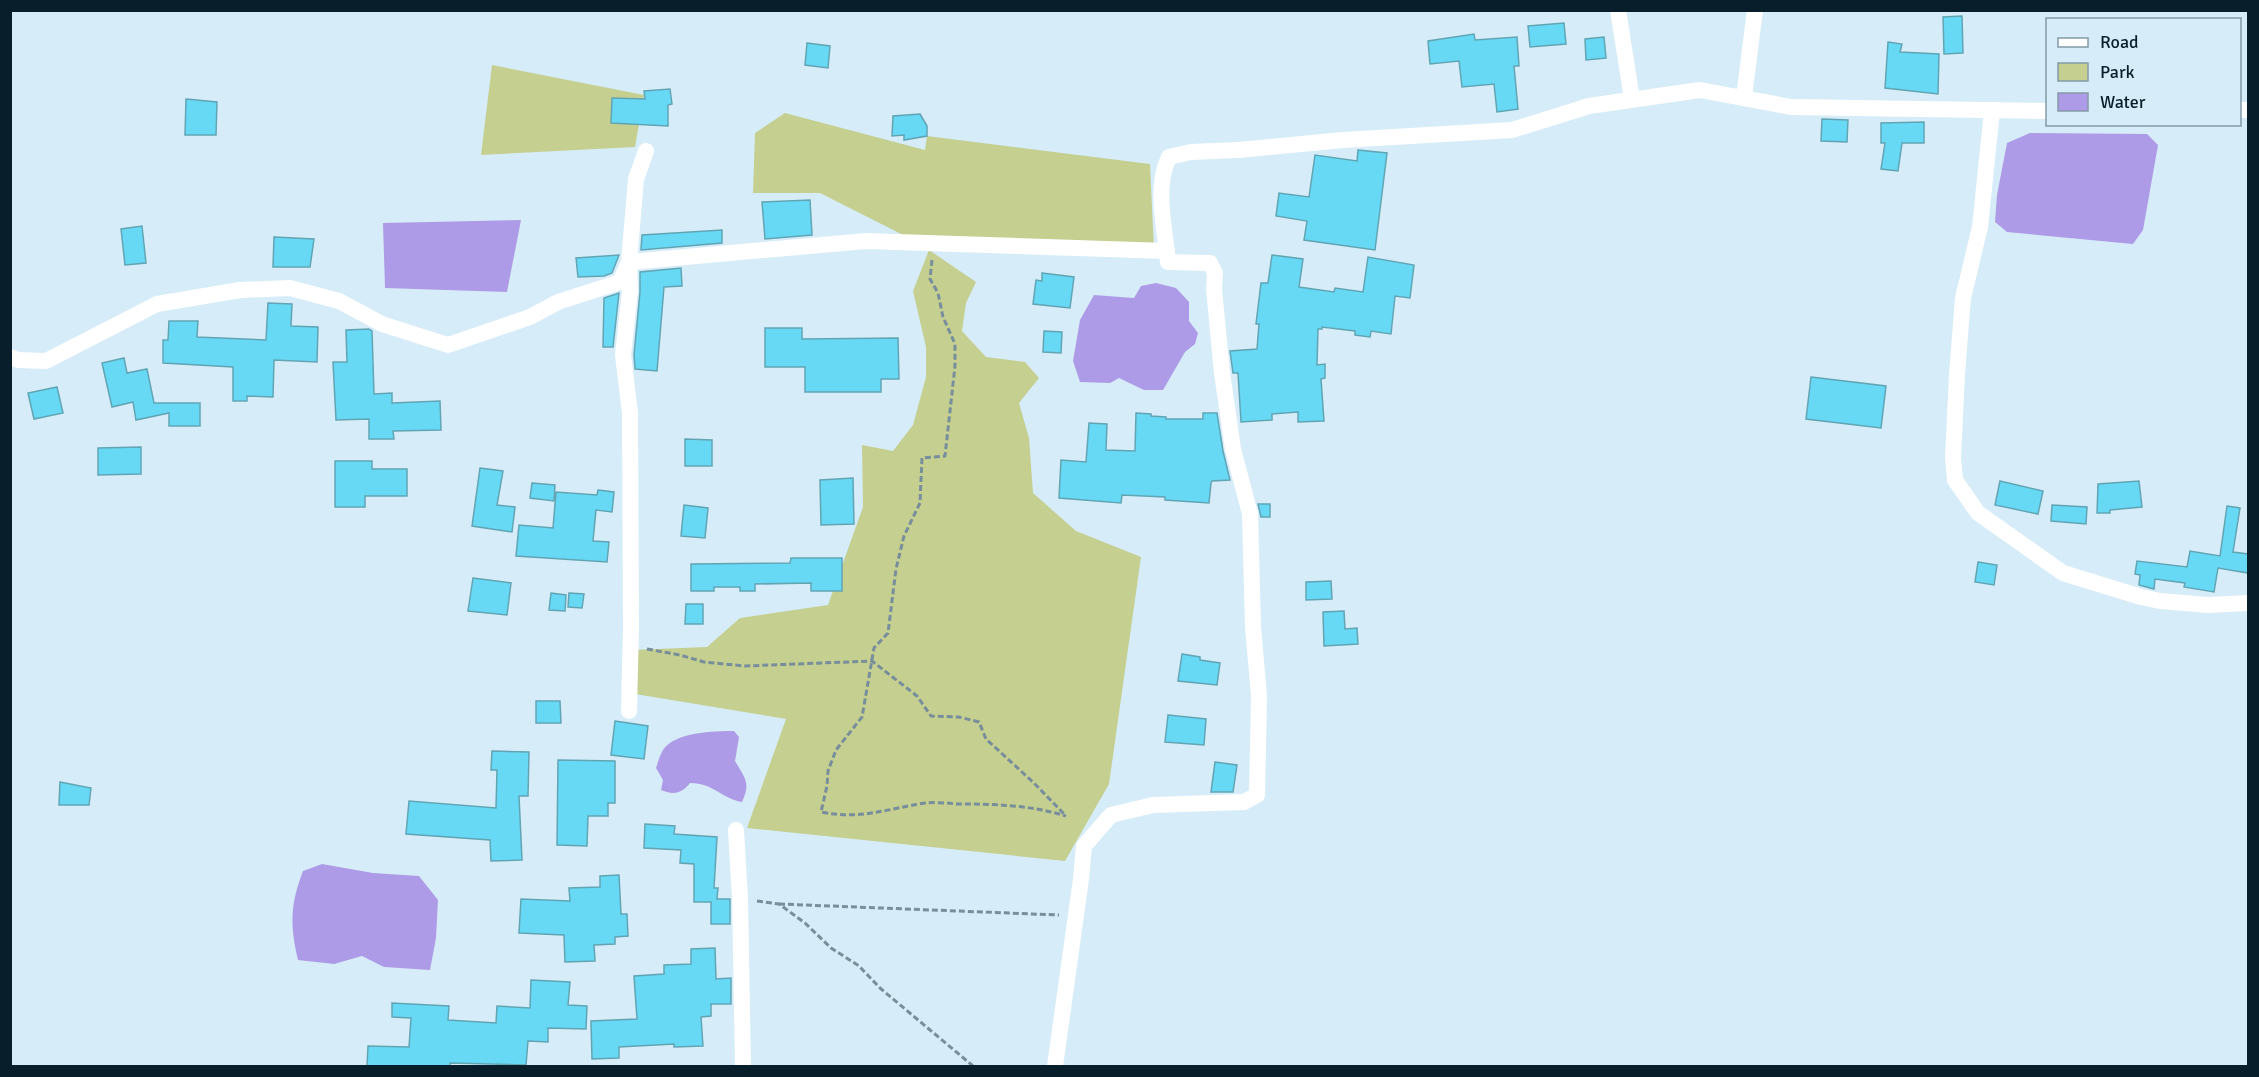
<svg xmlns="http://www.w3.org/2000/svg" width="2259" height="1077" font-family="Signika,sans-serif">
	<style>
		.green { fill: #c5cf90 }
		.water { fill: #ae9be7 }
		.building { fill: #67d9f4; stroke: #61a5b5; stroke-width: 1.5 }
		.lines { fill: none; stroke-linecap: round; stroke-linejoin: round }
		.path { stroke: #788e9b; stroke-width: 3; stroke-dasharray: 6 3; stroke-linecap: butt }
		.street { stroke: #fff; stroke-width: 16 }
	</style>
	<rect width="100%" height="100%" fill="#d6ecf9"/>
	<g class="green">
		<polygon points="492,65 644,95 635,147 481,155"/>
		<polygon points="785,113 925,150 927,136 1150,164 1154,250 921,244 820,193 753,193 755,133"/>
		<polygon points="929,250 976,282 966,303 962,331 986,357 1025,362 1039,378 1019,403 1029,438 1033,493 1076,531 1141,557 1109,784 1065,861 747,828 786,719 629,693 631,650 707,647 740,618 828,605 863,507 862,445 893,451 913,425 926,377 926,347 913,291"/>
	</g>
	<g class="water">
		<polygon points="2030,133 2147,134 2158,145 2143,230 2133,244 2007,232 1995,222 1997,195 2007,143"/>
		<polygon points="521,220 507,292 385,288 383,223"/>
		<polygon points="1156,283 1176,288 1189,302 1189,321 1198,333 1195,344 1185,352 1163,390 1144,390 1119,378 1110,383 1080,382 1073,361 1080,320 1094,295 1134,298 1141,286"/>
		<path d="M734 731 739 737 735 761C745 778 751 783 742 802 720 798 714 783 690 783 681 794 674 795 661 790L663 780 656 768C658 762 660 755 663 750 675 732 714 731 734 731Z"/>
		<path d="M322 864 373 873 419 876 438 900 436 938 430 970 384 967 362 956 334 964 298 960C290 925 290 905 303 871Z"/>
	</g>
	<g class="building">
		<polygon points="1962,16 1963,53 1944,54 1943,17"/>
		<polygon points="1564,23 1566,44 1530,47 1528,26"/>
		<polygon points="1474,34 1475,40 1517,37 1519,66 1514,66 1518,109 1497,112 1494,84 1462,87 1459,61 1430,64 1428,41"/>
		<polygon points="1604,37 1606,58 1586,60 1585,39"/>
		<polygon points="1888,42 1902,44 1900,52 1939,54 1938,94 1885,88"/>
		<polygon points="807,43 830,46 828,68 805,65"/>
		<polygon points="670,89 672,104 668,105 668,126 611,123 612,98 645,99 644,91"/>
		<polygon points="186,99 217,102 216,135 185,135"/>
		<polygon points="920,114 927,126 927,136 904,140 904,135 892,136 893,116"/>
		<polygon points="1822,119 1848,120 1847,142 1821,141"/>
		<polygon points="1924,122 1924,143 1902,143 1898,171 1881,169 1885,143 1881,143 1881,123"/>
		<polygon points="1358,150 1387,153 1375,250 1304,240 1307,221 1276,216 1279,193 1309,197 1315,155 1357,161"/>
		<polygon points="810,200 812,235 765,239 762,202"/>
		<polygon points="142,226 146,263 125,265 121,229"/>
		<polygon points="722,230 722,243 641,250 642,235"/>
		<polygon points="274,237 314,239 310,267 273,267"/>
		<polygon points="619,255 612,273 604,276 578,277 576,258"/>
		<polygon points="1272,255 1303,259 1299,287 1334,292 1335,288 1363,292 1368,257 1414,265 1410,298 1395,296 1391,334 1371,331 1370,337 1355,335 1355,331 1322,327 1322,329 1318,329 1317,365 1325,364 1325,378 1321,379 1324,421 1298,422 1298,412 1272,414 1272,420 1241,422 1238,373 1233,373 1230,351 1257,349 1259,324 1256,324 1261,283 1268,283"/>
		<polygon points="681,268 682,286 664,287 657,371 635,369 634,355 640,292 640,272"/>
		<polygon points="1042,273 1074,277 1070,308 1033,304 1036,280 1042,281"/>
		<polygon points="619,293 613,347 603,347 604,298"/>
		<polygon points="268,303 292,304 291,326 318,327 317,362 274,360 273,397 247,396 247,401 233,401 233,367 163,363 163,340 168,340 169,321 198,321 197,337 266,340"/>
		<polygon points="765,328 802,328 802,339 898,338 899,379 881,379 881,392 805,392 805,367 765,367"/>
		<polygon points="369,329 372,331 374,394 392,393 392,403 440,401 441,430 393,431 394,439 369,439 369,419 336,420 333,362 347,362 346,330"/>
		<polygon points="1044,331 1062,332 1061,353 1043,352"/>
		<polygon points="124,358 127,373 147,369 154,403 200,403 200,426 169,426 169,413 136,420 133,402 112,407 102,363"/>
		<polygon points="1811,377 1886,386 1881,428 1806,419"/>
		<polygon points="57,387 63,413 34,419 28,393"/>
		<polygon points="1136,413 1151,414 1151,416 1166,417 1166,419 1203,419 1203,413 1217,413 1223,451 1230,480 1212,481 1211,483 1209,503 1165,500 1165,497 1122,495 1121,503 1059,498 1061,460 1086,462 1089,423 1107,424 1106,450 1135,451"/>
		<polygon points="685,439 712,440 712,466 685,466"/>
		<polygon points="141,447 141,474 98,475 98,448"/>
		<polygon points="335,461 372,461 372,469 407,469 407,496 365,496 365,507 335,507"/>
		<polygon points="480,468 503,471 497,505 515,507 512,532 472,526"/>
		<polygon points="853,478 854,524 821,525 820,480"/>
		<polygon points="2000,481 2043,491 2038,514 1995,505"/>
		<polygon points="2139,481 2142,507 2110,510 2110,513 2097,513 2098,484"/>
		<polygon points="532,483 555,485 554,501 530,498"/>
		<polygon points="598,490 614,492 612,512 596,510 593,541 609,542 607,562 516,556 519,525 553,528 556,492 597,495"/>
		<polygon points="1258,504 1270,504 1270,517 1261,517"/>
		<polygon points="684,505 708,508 705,538 681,536"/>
		<polygon points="2052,505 2087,507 2086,524 2051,521"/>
		<polygon points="2227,506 2240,508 2233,552 2248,554 2248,573 2218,568 2214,592 2184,587 2185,583 2155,579 2154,589 2139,585 2140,575 2135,574 2137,561 2187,567 2190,551 2220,556"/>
		<polygon points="791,558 842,558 842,591 811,591 811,583 755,584 755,591 740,591 740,587 714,587 714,591 691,591 691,564 790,563"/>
		<polygon points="1978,562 1997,565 1994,585 1975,582"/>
		<polygon points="473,578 511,583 507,615 468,611"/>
		<polygon points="1331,581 1332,599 1306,600 1306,582"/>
		<polygon points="551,593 566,595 565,611 549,610"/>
		<polygon points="569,593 584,594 582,608 568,607"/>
		<polygon points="686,604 703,604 703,624 685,624"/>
		<polygon points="1344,611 1345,629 1357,628 1358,644 1324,646 1323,612"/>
		<polygon points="1182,654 1200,657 1200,660 1220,663 1217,685 1178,681"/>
		<polygon points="536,701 560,701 561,723 536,723"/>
		<polygon points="1168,715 1206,719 1204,745 1165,742"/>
		<polygon points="615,721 648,726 644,759 611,755"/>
		<polygon points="492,751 529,752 528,796 519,796 522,860 491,861 490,840 406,834 409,801 496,808 497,770 491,770"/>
		<polygon points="558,760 615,761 615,803 608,803 608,816 588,816 587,846 557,845"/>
		<polygon points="1215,762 1237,765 1233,792 1211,792"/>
		<polygon points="60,782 91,788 89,805 59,805"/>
		<polygon points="645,824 675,826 674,834 717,837 714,888 718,888 717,899 730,899 730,924 711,924 711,902 694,902 694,864 680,863 681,850 644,848"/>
		<polygon points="619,875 621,914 627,914 628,936 615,937 615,944 594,945 595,961 565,962 564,935 519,933 521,899 570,901 569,888 600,887 600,876"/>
		<polygon points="715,948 716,979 731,978 731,1004 711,1004 711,1016 701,1017 703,1046 674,1047 674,1044 619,1047 619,1058 592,1059 591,1021 637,1019 634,976 664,974 664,965 691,964 691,949"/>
		<polygon points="531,980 570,982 568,1005 587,1006 586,1029 548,1028 548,1042 528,1041 526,1065 450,1063 450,1066 367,1066 368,1046 409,1047 411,1018 392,1017 392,1003 449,1006 448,1020 496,1023 497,1006 530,1008"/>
	</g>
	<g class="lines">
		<g class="path">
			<path d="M932 260 930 279 938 293 943 317 955 344V366L945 456 922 458 920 503 904 536 896 569 888 633 874 648 862 717 836 750 828 771 827 786 821 812C861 820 886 809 925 803 935 802 947 803 957 804 994 804 1031 805 1066 816"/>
			<polyline points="647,649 680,655 704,662 745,666 872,661 917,696 931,716 959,717 979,722 986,739 1034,783 1065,815"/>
			<polyline points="757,901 779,904 805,923 831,948 859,966 880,988 973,1066"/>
			<polyline points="779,904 1059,915"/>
		</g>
		<g class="street">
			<polyline points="1618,10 1632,99"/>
			<polyline points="1744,97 1755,10"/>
			<polyline points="2240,110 2248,110"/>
			<polyline points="1992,111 1980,227 1963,298 1957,374 1953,458 1955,480 1978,513 2063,573 2141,597 2160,601 2208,605 2248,603"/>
			<polyline points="10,357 18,360 46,361 157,304 240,290 290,288 339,301 382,324 448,345 530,317 558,302 620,282 629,262 866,241 1167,251"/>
			<polyline points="629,711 631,627 630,413 623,355 630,291 629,262 636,179 646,151"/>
			<polyline points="736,830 740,898 743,1066"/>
			<path d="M1055 1066 1081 879 1084 846 1111 815 1153 805 1244 802 1257 795 1259 696 1253 627 1250 514 1233 449 1222 373 1214 289 1215 273 1210 263 1168 262C1165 228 1154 188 1169 157L1191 152 1238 150 1343 140 1512 130 1589 106 1700 90 1791 107 2048 111"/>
		</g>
	</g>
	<rect width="2259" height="1077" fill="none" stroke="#081f2b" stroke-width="24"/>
	<rect x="2046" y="18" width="195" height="108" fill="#d6ecf9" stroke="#849aa7" stroke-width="1.5"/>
	<rect x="2058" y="38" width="30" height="9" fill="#ffffff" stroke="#849aa7" stroke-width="1.5"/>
	<text x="2100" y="48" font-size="18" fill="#081f2b">Road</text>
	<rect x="2058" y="63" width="30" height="18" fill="#c5cf90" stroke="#849aa7" stroke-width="1.5"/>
	<text x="2100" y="78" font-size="18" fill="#081f2b">Park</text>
	<rect x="2058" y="93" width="30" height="18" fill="#ae9be7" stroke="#849aa7" stroke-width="1.5"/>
	<text x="2100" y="108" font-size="18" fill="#081f2b">Water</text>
</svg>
